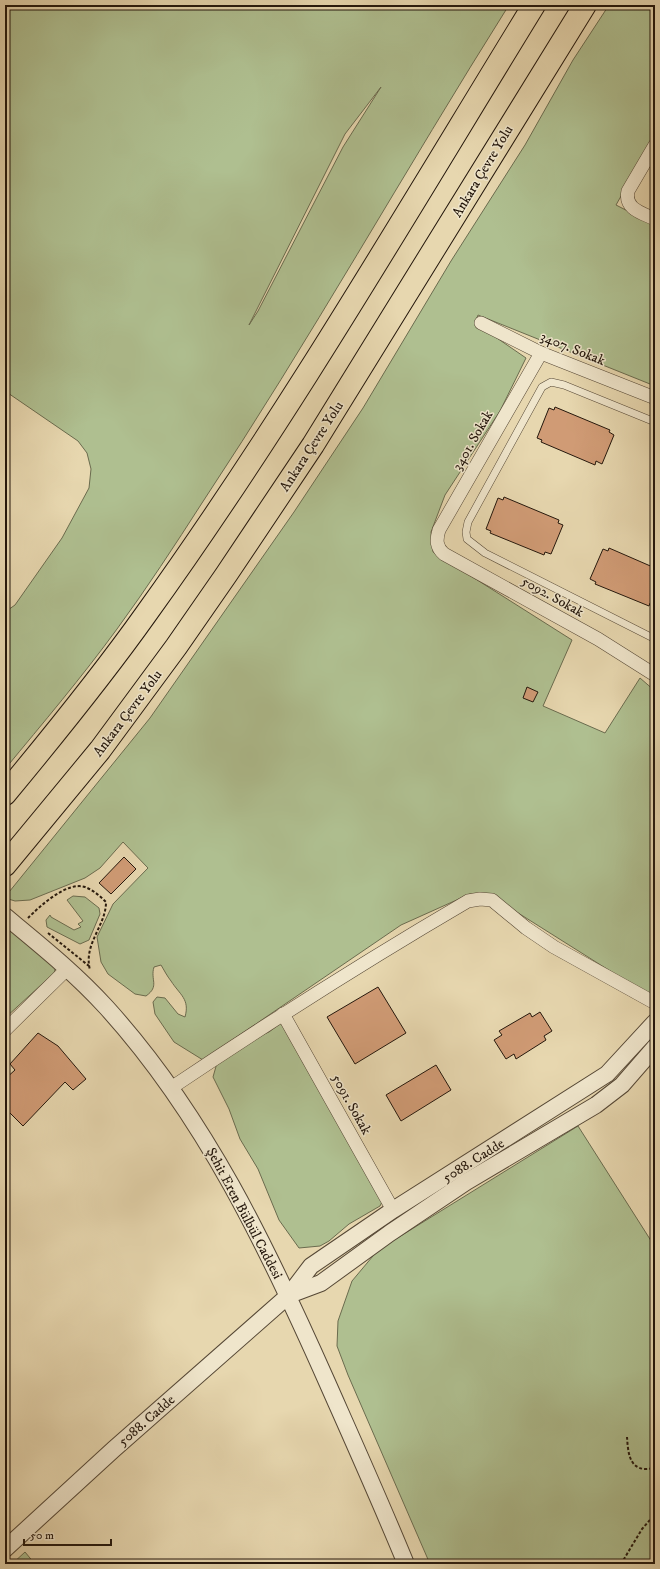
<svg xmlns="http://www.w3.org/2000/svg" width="660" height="1569" font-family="'IM FELL DW Pica',serif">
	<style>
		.green { fill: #afbf90; stroke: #6a6b4e; fill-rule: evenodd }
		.building { fill: #d09b75; stroke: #24170c }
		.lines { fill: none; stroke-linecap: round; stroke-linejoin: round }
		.service-casing { stroke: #554735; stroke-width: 8 }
		.minor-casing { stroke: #554735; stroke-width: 14 }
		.tertiary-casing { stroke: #554735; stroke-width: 18 }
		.motorway-casing { stroke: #24170c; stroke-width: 24 }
		.path { stroke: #24170c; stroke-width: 2; stroke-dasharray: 3 2; stroke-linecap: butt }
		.service { stroke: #efe5cb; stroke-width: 7 }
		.minor { stroke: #efe5cb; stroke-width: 13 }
		.tertiary { stroke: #efe5cb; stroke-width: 16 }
		.motorway { stroke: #e7d7af; stroke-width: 22 }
		.labels { text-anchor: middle; stroke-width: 3; stroke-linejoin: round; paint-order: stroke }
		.street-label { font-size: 14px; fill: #24170c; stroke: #efe5cb }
	</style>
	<rect width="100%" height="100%" fill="#e7d7af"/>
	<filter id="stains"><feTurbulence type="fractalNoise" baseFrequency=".005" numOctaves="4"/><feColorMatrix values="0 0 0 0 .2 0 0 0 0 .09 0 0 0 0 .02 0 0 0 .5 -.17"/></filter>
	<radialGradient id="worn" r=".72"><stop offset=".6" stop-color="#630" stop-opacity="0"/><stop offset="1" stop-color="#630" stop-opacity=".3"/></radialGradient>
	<g class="green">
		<path d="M5 5H509C405 170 310 340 202 503 175 545 147 588 117 629 82 677 43 723 5 769V612L15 605 62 538 89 488 91 469 87 453 78 441 5 391ZM381 87 343 147 258 311 249 325 345 134Z"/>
		<path d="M609 5H655V136L616 205 655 225V386L478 315 475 323 526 358 500 411 445 495 431 532 433 552 572 640 543 706 605 733 640 678 655 691V996L634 986 488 894H470L401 925 203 1060 174 1042 155 1014 153 1002 157 997 165 998 178 1014 185 1017C190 999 180 995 171 981 167 976 164 970 161 965L154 967C150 980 160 986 146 996L135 994 108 974 101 962 97 937 113 904 148 868 123 842 100 868 85 878 30 900 15 901 5 898V897L150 718 294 512 363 408 451 261 525 145 573 60Z"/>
		<polygon points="73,896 85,897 99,908 100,914 89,940 80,944 47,927 46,920 50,915 51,917 74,930 81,927 78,924 83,921 67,900"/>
		<polygon points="5,925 56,966 54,973 5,1018"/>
		<polygon points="281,1023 382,1202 380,1206 349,1224 329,1241 320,1246 299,1248 279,1220 258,1169 240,1139 229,1109 213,1077 217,1063 244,1042 269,1032"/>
		<polygon points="578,1126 655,1247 655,1564 430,1564 348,1375 337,1346 338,1321 352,1281 378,1250"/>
		<polygon points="25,1552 35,1564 12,1564"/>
	</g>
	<g class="building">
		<polygon points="555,407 610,430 609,432 614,435 602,464 596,461 595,465 541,442 542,440 537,438 549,408 554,410"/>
		<polygon points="504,497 559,520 558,523 563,525 551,554 545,552 544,555 490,533 491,531 486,529 498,498 503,500"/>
		<polygon points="609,548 655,568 655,605 650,603 649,606 595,584 596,582 590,579 603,549 608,551"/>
		<polygon points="527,687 538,692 533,702 523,698"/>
		<polygon points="124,857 136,869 111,894 99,883"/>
		<polygon points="378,987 406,1033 355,1064 327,1017"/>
		<polygon points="540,1012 552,1031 544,1036 546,1040 516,1059 514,1054 506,1059 494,1040 502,1035 499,1031 530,1013 532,1017"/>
		<polygon points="38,1033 58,1046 86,1079 73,1090 65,1082 23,1126 5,1108 5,1079 15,1070 10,1064"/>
		<polygon points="436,1065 451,1090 401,1121 386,1095"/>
	</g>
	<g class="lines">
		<defs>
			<polyline id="service" points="655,422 564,385 551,382 542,387 468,522 466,532 467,539 485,553 655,639"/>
			<g id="minor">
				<path d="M655 145 628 191C624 209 642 213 655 219"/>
				<polyline points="481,323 541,353 655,398"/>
				<path d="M541 353 439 530C436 540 436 547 444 554L598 639 655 675"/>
				<polyline points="283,1014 393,1210"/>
				<polyline points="5,1030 68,968"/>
				<path d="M171 1088C268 1023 367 960 468 901L480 899 492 900 526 928 554 947 655 1003"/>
			</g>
			<g id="tertiary">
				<path d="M5 916C40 945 75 973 106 1007 205 1116 268 1249 327 1382 354 1443 381 1503 406 1564"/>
				<polyline points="289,1295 321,1283 390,1233 466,1182 596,1105 622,1085 655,1047"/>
				<polyline points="5,1549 114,1449 289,1295 311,1266 393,1210 607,1074 655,1022"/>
			</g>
			<g id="motorway">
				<path d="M5 794C54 735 102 676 146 614 287 418 408 210 534 5"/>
				<polyline points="5,865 100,750 176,647 226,575 313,445 585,5"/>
			</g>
		</defs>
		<use href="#service" class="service-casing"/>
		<use href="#minor" class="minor-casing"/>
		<use href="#tertiary" class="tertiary-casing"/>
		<use href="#motorway" class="motorway-casing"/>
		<g class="path">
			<path d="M28 918C40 906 67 881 85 887 93 890 100 896 106 902 106 926 83 944 90 970"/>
			<polyline points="48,933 89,966"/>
			<path d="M627 1437C628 1449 628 1469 646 1469 649 1469 652 1468 655 1468"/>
			<polyline points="621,1564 642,1529 655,1514"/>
		</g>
		<use href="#service" class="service"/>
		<use href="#minor" class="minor"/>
		<use href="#tertiary" class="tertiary"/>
		<use href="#motorway" class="motorway"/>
	</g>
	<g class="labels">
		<g class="street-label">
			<text transform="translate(482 171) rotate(-59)" y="5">Ankara Çevre Yolu</text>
			<text transform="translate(573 348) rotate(22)" y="5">3407. Sokak</text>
			<text transform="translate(472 440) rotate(-60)" y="5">3401. Sokak</text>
			<text transform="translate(311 446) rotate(-57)" y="5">Ankara Çevre Yolu</text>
			<text transform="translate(553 596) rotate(29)" y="5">5092. Sokak</text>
			<text transform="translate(127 713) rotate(-53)" y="5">Ankara Çevre Yolu</text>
			<text transform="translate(352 1104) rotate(61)" y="5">5091. Sokak</text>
			<text transform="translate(473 1160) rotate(-32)" y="5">5088. Cadde</text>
			<text transform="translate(245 1213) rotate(62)" y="5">Şehit Eren Bülbül Caddesi</text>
			<text transform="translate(146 1420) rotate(-41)" y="5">5088. Cadde</text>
		</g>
	</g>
	<rect width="660" height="1569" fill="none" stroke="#e7d7af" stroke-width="20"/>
	<rect x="6" y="6" width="648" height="1557" fill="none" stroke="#24170c" stroke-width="2"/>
	<rect x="10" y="10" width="640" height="1549" fill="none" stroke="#24170c"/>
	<path d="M24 1539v6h87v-6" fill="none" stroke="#24170c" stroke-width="2"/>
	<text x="30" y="1539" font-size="12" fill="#24170c" stroke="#efe5cb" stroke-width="3" paint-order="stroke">50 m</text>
	<rect width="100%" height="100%" filter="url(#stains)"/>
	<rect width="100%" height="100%" fill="url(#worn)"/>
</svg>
